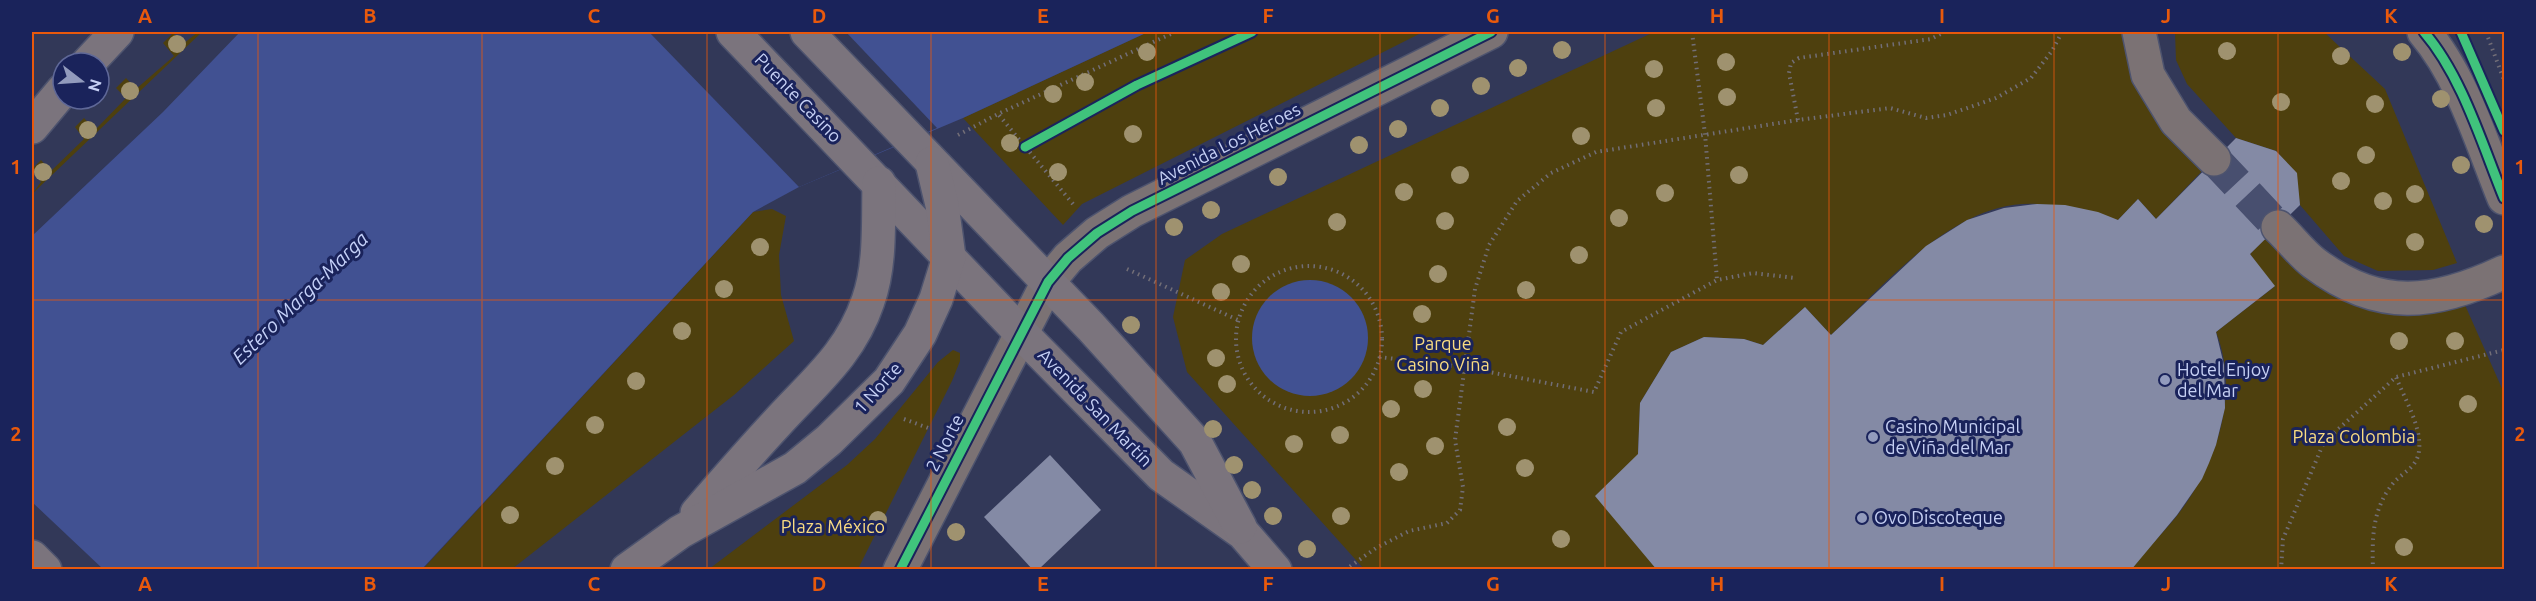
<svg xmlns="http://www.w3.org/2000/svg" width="2536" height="601" font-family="Ubuntu,sans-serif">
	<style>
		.green { fill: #4e400e }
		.water { fill: #415192 }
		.pier { fill: #323858 }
		.building { fill: #848aa5 }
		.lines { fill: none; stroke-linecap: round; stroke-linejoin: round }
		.minor-tunnel { stroke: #484f6f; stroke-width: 33; stroke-dasharray: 33 16; stroke-linecap: butt }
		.minor-casing { stroke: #4d536e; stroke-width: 36 }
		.major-casing { stroke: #4d536e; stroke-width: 36 }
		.path { stroke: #726e77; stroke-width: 4; stroke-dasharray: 1.5 4.5; stroke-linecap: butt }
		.minor { stroke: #7b7274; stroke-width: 33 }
		.major { stroke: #7b747d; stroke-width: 33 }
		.cycleway-casing { stroke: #1a235b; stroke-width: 13 }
		.cycleway { stroke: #40c37c; stroke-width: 9 }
		.tree { fill: #9f926f }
		.grid { fill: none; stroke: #e8590c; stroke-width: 1.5; stroke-opacity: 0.55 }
		.poi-dot { fill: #929bbd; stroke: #1a235b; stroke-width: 2 }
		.labels { text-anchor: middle; stroke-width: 6; stroke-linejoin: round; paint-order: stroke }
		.street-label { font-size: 18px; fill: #c6d0f4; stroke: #1a235b }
		.park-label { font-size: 18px; fill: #f9db81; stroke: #1a235b }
		.poi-label { font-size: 18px; fill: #c6d0f4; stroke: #1a235b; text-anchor: start }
		.water-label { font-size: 20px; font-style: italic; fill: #c4d0f8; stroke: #1a235b }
		.neatline { fill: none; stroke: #e8590c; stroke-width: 2 }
		.grid-label { font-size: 20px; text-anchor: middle; font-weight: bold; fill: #e8590c }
	</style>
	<rect width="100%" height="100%" fill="#323858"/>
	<g class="green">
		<polygon points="198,32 202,32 32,194 41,182 32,169 41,160 51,171 84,139 75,127 84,118 95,130 126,98 116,88 126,78 136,89 174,56 163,43 173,33 183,44"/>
		<polygon points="1148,32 1423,32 1082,204 1063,225 963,118"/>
		<path d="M1654 32H2131L2137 65 2155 119 2203 170 2156 219 2138 199 2118 220C2092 215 2064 206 2037 204 1955 199 1886 284 1831 335L1805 307 1763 345 1744 339 1704 337 1671 352 1640 403 1638 454 1657 569H1364L1187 372 1173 317 1185 260 1222 234Z"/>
		<polygon points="2175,32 2325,33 2385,89 2457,263 2433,270 2378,271 2344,256 2300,205 2296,173 2276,151 2236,138 2187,84 2176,60"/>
		<polygon points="772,209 786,216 779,255 781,295 794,341 734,395 512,569 422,570 753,212"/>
		<path d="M2269 235 2420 309 2465 305 2504 393V569L2131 570C2145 551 2161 535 2176 517 2216 466 2241 395 2216 332L2274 287 2250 254Z"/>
		<polygon points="953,350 960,353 960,361 952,381 858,569 709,569 847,465 875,439 938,362"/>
	</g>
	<g class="water">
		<polygon points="240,32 1148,32 963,118 799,187 753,212 422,569 32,570 32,236 163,112"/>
		<circle cx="1310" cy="338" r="58"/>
	</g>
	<g class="pier">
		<polygon points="649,32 846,32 937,128 799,187"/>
		<polygon points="32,502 103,569 32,570"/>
	</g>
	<g class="building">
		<polygon points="2236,138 2276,151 2297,173 2300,205 2250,254 2275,286 2216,332 2224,365 2225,408 2216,445 2209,463 2202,479 2177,515 2131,570 1657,570 1595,496 1638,454 1640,403 1671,352 1704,337 1744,339 1763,345 1805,307 1831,335 1926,246 1967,220 2004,208 2037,204 2065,205 2098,212 2118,220 2138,199 2156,219"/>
		<polygon points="1050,455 1101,510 1038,570 1033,570 984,517"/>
	</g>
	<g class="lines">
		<polyline class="minor-tunnel" points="2214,159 2278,227"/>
		<defs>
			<g id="minor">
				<polyline points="2139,32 2148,75 2176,121 2214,159"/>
				<path d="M2424 32C2462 76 2482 144 2504 198"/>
				<path d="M2278 227C2290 238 2301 253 2314 263 2379 312 2434 305 2504 272"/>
				<polyline points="900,570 1048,282 1068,258 1097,233 1132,211 1491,32"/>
			</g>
			<g id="major">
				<polyline points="733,32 1020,332 1161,475 1243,533 1275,570"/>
				<polyline points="807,32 1091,327 1195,442 1240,527"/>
				<polyline points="88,63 117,32"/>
				<polyline points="32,127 63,90"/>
				<path d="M697 513C723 483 749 453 776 424 812 384 850 355 868 301 881 265 878 222 879 183"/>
				<polyline points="32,557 45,570"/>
				<polyline points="627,570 680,532 795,468 829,440 889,381 920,334 936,299 949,257 942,205 932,163"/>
			</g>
		</defs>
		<use href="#minor" class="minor-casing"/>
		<use href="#major" class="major-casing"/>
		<g class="path">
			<polyline points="1692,32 1705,134 1717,280"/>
			<polyline points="2486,32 2504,80"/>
			<polyline points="1798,120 1789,73 1791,63 1799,58 1931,39 1944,32"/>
			<polyline points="958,135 998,114"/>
			<polyline points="1073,204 998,114 1175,32"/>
			<circle cx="1309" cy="339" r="73"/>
			<polyline points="1127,269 1238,320"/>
			<polyline points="1379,357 1463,367 1594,392 1621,332 1717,280 1753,273 1795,278"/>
			<polyline points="904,419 931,429"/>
			<polyline points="1345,570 1376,548 1409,531 1447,523 1460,510 1463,487 1455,440 1475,289 1489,245 1517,201 1551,173 1596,152 1798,120 1890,108 1926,118 1947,115 1996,98 2031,78 2052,51 2062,32"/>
			<polyline points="2281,570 2283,539 2324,442 2396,377 2504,350"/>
			<path d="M2373 570C2372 540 2372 511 2391 486 2400 473 2417 469 2419 451 2422 427 2405 400 2396 377"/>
		</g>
		<use href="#minor" class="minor"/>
		<use href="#major" class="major"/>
		<defs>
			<g id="cycleway">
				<path d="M2424 32C2462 76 2482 144 2504 198"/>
				<polyline points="2461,32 2504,131"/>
				<polyline points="1025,147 1137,85 1252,32"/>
				<polyline points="900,570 1048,282 1068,258 1097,233 1132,211 1491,32"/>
			</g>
		</defs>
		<use href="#cycleway" class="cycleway-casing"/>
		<use href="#cycleway" class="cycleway"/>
	</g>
	<g class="tree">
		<circle cx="177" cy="44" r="9"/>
		<circle cx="1562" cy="50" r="9"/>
		<circle cx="2227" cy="51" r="9"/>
		<circle cx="1147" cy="52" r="9"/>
		<circle cx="2402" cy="52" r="9"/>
		<circle cx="2341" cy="56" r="9"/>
		<circle cx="1726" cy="62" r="9"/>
		<circle cx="1518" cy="68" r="9"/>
		<circle cx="1654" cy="69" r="9"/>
		<circle cx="1085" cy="82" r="9"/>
		<circle cx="1481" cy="86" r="9"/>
		<circle cx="130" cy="91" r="9"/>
		<circle cx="1053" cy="94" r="9"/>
		<circle cx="1727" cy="97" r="9"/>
		<circle cx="2441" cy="99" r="9"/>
		<circle cx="2281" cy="102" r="9"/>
		<circle cx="2375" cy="104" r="9"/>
		<circle cx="1440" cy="108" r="9"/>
		<circle cx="1656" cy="108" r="9"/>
		<circle cx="1398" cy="129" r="9"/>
		<circle cx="88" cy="130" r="9"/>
		<circle cx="1133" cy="134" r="9"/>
		<circle cx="1581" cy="136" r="9"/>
		<circle cx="1010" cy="143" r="9"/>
		<circle cx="1359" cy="145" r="9"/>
		<circle cx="2366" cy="155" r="9"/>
		<circle cx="2461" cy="165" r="9"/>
		<circle cx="43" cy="172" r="9"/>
		<circle cx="1058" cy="172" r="9"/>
		<circle cx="1460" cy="175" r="9"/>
		<circle cx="1739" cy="175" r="9"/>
		<circle cx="1278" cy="177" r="9"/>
		<circle cx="2341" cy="181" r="9"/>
		<circle cx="1404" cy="192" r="9"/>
		<circle cx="1665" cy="193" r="9"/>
		<circle cx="2415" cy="194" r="9"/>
		<circle cx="2383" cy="201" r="9"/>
		<circle cx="1211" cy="210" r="9"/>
		<circle cx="1619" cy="218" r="9"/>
		<circle cx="1445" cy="221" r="9"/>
		<circle cx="1337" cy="222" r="9"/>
		<circle cx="2484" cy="224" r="9"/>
		<circle cx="1174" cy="227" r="9"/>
		<circle cx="2415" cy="242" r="9"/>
		<circle cx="760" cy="247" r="9"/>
		<circle cx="1579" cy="255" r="9"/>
		<circle cx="1241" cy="264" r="9"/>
		<circle cx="1438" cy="274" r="9"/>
		<circle cx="724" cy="289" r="9"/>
		<circle cx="1526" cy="290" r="9"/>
		<circle cx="1221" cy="292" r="9"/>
		<circle cx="1422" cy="314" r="9"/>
		<circle cx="1131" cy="325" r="9"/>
		<circle cx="682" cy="331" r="9"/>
		<circle cx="2399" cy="341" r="9"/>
		<circle cx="2455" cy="341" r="9"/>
		<circle cx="1216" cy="358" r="9"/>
		<circle cx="636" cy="381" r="9"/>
		<circle cx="1227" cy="384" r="9"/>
		<circle cx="1423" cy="389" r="9"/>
		<circle cx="2468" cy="404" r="9"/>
		<circle cx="1391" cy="409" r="9"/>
		<circle cx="595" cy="425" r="9"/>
		<circle cx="1507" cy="427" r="9"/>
		<circle cx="1213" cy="429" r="9"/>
		<circle cx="1340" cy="435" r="9"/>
		<circle cx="1294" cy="444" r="9"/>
		<circle cx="1435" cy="446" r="9"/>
		<circle cx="1234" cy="465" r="9"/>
		<circle cx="555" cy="466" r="9"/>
		<circle cx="1525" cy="468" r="9"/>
		<circle cx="1399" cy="472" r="9"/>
		<circle cx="1252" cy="490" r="9"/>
		<circle cx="510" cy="515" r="9"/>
		<circle cx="1273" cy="516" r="9"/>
		<circle cx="1341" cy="516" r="9"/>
		<circle cx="878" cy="520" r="9"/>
		<circle cx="956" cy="532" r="9"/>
		<circle cx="1561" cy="539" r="9"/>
		<circle cx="2404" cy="547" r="9"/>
		<circle cx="1307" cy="549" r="9"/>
	</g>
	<path class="grid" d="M258 32V570M482 32V570M707 32V570M931 32V570M1156 32V570M1380 32V570M1605 32V570M1829 32V570M2054 32V570M2278 32V570M32 300H2504"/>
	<g class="poi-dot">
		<circle cx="2165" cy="380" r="6"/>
		<circle cx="1873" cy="437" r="6"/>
		<circle cx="1862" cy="518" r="6"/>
	</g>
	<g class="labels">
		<g class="street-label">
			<text transform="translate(798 98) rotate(46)" y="6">Puente Casino</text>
			<text transform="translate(1229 144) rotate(-27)" y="6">Avenida Los Héroes</text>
			<text transform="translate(878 388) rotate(-48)" y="6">1 Norte</text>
			<text transform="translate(1095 408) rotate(46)" y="6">Avenida San Martín</text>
			<text transform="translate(945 443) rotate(-63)" y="6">2 Norte</text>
		</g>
		<g class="park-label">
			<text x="1443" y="350">Parque<tspan x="1443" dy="21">Casino Viña</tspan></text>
			<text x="2354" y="443">Plaza Colombia</text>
			<text x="833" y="533">Plaza México</text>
		</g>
		<g class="poi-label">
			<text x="2177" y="376">Hotel Enjoy<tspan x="2177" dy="21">del Mar</tspan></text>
			<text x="1885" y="433">Casino Municipal<tspan x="1885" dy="21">de Viña del Mar</tspan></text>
			<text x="1874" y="524">Ovo Discoteque</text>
		</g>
		<g class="water-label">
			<text transform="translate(300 298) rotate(-44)" y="7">Estero Marga-Marga</text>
		</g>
	</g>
	<rect width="2536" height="601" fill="none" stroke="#1a235b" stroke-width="66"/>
	<g transform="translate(81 81) rotate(107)"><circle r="28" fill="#1a235b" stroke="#5f6898" stroke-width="1.5"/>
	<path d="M0-4.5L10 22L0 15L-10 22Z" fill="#929bbd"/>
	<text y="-9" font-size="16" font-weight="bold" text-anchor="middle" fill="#c6d0f4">N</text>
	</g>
	<rect x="33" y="33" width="2470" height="535" class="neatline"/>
	<g class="grid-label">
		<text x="145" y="23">A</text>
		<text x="370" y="23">B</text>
		<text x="594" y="23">C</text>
		<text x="819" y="23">D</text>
		<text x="1043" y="23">E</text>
		<text x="1268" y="23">F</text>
		<text x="1493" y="23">G</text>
		<text x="1717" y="23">H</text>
		<text x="1942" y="23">I</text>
		<text x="2166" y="23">J</text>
		<text x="2391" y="23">K</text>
		<text x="16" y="174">1</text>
		<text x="2520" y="174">1</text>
		<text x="16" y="441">2</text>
		<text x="2520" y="441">2</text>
		<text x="145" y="591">A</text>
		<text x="370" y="591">B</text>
		<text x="594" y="591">C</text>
		<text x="819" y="591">D</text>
		<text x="1043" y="591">E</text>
		<text x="1268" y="591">F</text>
		<text x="1493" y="591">G</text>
		<text x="1717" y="591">H</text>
		<text x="1942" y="591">I</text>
		<text x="2166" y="591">J</text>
		<text x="2391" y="591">K</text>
	</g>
</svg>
